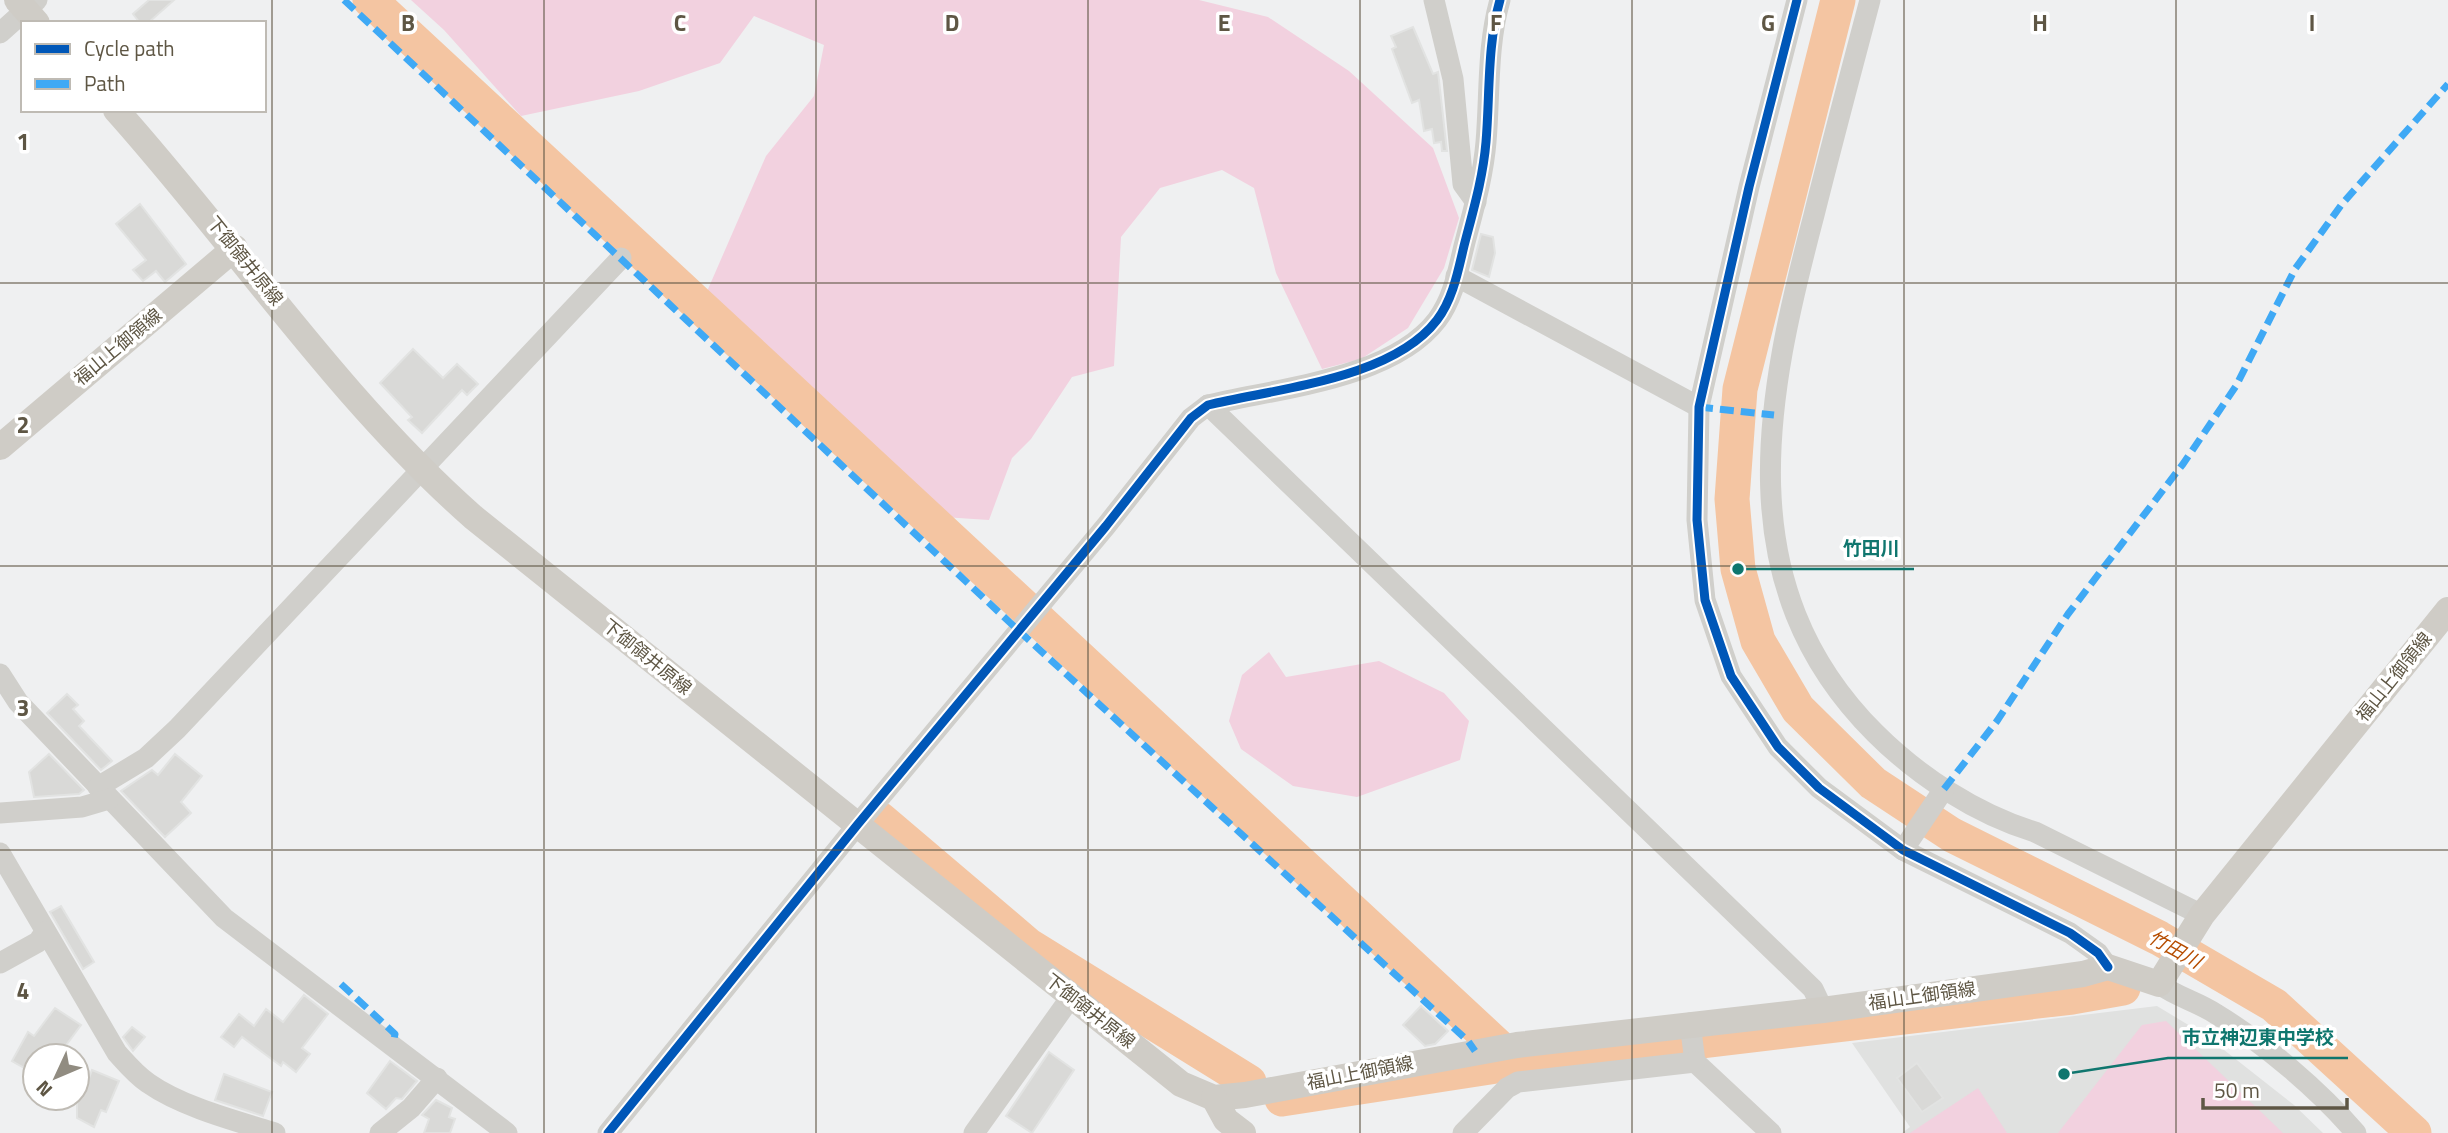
<svg xmlns="http://www.w3.org/2000/svg" width="2448" height="1133" font-family="'Titillium Web','Noto Sans JP',sans-serif">
	<style>
		.education { fill: #e0e1e0 }
		.green { fill: #f2d1df }
		.lines { fill: none; stroke-linecap: round; stroke-linejoin: round }
		.river { stroke: #f4c5a2; stroke-width: 35 }
		.building { fill: #d9d9d7; stroke: #e2e3e2; stroke-width: 2 }
		.minor { stroke: #d0cfcb; stroke-width: 21 }
		.major { stroke: #cfccc6; stroke-width: 26 }
		.quiet { stroke: #3fa9f5; stroke-width: 7; stroke-dasharray: 14 7; stroke-linecap: butt }
		.cycleway-casing { stroke: #fff; stroke-width: 13 }
		.cycleway { stroke: #0057b8; stroke-width: 9 }
		.grid { fill: none; stroke: #5e5644; stroke-width: 2; stroke-opacity: 0.55 }
		.labels { text-anchor: middle; stroke-width: 7; stroke-linejoin: round; paint-order: stroke }
		.street-label { font-size: 18px; fill: #5e5644; stroke: #fff }
		.water-label { font-size: 19px; font-style: italic; fill: #b64d00; stroke: #fff }
		.grid-label { font-size: 23px; text-anchor: middle; font-weight: bold; fill: #5e5644; stroke: #fff; stroke-width: 7; stroke-linejoin: round; paint-order: stroke }
		.leader { fill: none; stroke: #0f766e; stroke-width: 2.5 }
		.callout-dot { fill: #0f766e; stroke: #fff; stroke-width: 2.5 }
		.callout-label { font-size: 19px; text-anchor: middle; font-weight: bold; fill: #0f766e; stroke: #fff; stroke-width: 7; stroke-linejoin: round; paint-order: stroke }
	</style>
	<rect width="100%" height="100%" fill="#eff0f1"/>
	<polygon class="education" points="2157,1006 2205,1035 2294,1105 2323,1133 1902,1133 1910,1127 1852,1043"/>
	<g class="green">
		<polygon points="411,0 1199,0 1268,17 1349,71 1433,148 1459,218 1444,268 1408,328 1361,359 1322,369 1276,273 1254,188 1222,170 1160,188 1121,237 1114,366 1072,377 1031,439 1012,458 989,520 943,517 705,296 766,156 814,96 824,45 754,16 720,63 639,91 521,116 444,30"/>
		<polygon points="1269,652 1286,677 1379,661 1444,693 1469,721 1460,760 1357,797 1293,786 1241,749 1229,721 1242,675"/>
		<polygon points="2166,1021 2283,1133 2058,1133 2142,1025"/>
		<polygon points="1978,1088 2007,1133 1910,1133"/>
	</g>
	<g class="lines">
		<g class="river">
			<polyline points="370,0 1516,1063"/>
			<polyline points="1838,0 1740,389 1732,499 1738,569 1758,641 1798,709 1873,783 1952,835 2159,938 2274,1005 2414,1133"/>
			<polyline points="881,820 1028,945 1249,1082"/>
			<polyline points="1282,1099 1516,1063 2072,997 2123,988"/>
		</g>
	</g>
	<g class="building">
		<polygon points="149,0 174,0 148,23 140,23 133,14"/>
		<polygon points="1413,27 1433,74 1438,72 1447,151 1442,151 1441,142 1434,143 1432,129 1424,131 1419,100 1412,103 1392,49 1396,47 1391,36"/>
		<polygon points="140,204 186,264 165,282 156,271 143,281 133,270 146,260 116,224"/>
		<polygon points="1481,234 1493,237 1495,253 1489,277 1472,270"/>
		<polygon points="413,349 443,378 457,364 478,384 467,395 462,390 422,433 408,420 412,417 380,383"/>
		<polygon points="67,694 78,705 73,709 84,721 79,726 112,761 101,770 47,713"/>
		<polygon points="49,754 84,790 79,794 34,797 29,772"/>
		<polygon points="175,754 202,776 181,802 191,813 165,837 121,791 152,770 158,775"/>
		<polygon points="61,906 94,962 83,969 50,912"/>
		<polygon points="304,995 328,1014 302,1048 310,1054 296,1072 283,1062 281,1066 242,1037 234,1047 221,1037 239,1014 254,1026 266,1009 283,1022"/>
		<polygon points="1421,1006 1448,1031 1435,1044 1425,1046 1403,1025"/>
		<polygon points="55,1008 81,1025 58,1056 35,1056 35,1074 12,1061 28,1032 34,1036"/>
		<polygon points="132,1027 145,1037 133,1051 123,1037"/>
		<polygon points="1049,1052 1074,1070 1032,1133 1006,1116"/>
		<polygon points="390,1061 417,1081 402,1099 396,1098 386,1109 367,1093"/>
		<polygon points="1917,1063 1943,1098 1922,1112 1897,1078"/>
		<polygon points="92,1070 119,1081 106,1112 101,1110 94,1127 77,1118 77,1072 89,1078"/>
		<polygon points="224,1074 272,1092 263,1116 215,1100"/>
		<polygon points="436,1100 452,1108 449,1117 455,1119 450,1133 424,1133 429,1119 422,1115"/>
	</g>
	<g class="lines">
		<g class="minor">
			<polyline points="1434,0 1453,79 1463,184 1476,202"/>
			<polyline points="1797,0 1749,187 1699,407 1697,520 1705,600 1731,676 1778,747 1819,788 1903,850 2070,933 2098,953 2108,967"/>
			<path d="M1870 0C1851 72 1832 143 1814 215 1766 397 1726 584 1875 733 1918 776 1976 814 2035 832L2202 915"/>
			<polyline points="0,33 37,0"/>
			<polyline points="1456,276 1699,407"/>
			<polyline points="1208,405 1813,989 1823,1010"/>
			<polyline points="0,674 18,702 224,918 507,1133"/>
			<polyline points="98,787 146,758 177,729 621,258"/>
			<polyline points="0,813 82,807 109,799"/>
			<polyline points="1903,850 1944,789"/>
			<path d="M0 853 117 1053C126 1063 136 1075 148 1083 182 1107 236 1121 275 1133"/>
			<polyline points="0,963 38,942 45,932"/>
			<path d="M2159 984C2177 997 2198 1002 2216 1014 2264 1043 2320 1091 2356 1133"/>
			<polyline points="1690,1023 1695,1062 1771,1133"/>
			<polyline points="380,1133 411,1108 437,1078"/>
			<path d="M608 1133 858 824 1106 526 1191 418 1208 405C1278 388 1392 379 1437 320 1453 299 1458 271 1464 246 1473 211 1483 178 1486 142 1490 95 1487 45 1500 0"/>
			<polyline points="974,1133 1071,997"/>
			<polyline points="1463,1133 1507,1088 1518,1082 1695,1062"/>
		</g>
		<g class="major">
			<polyline points="17,0 37,23"/>
			<path d="M116 110C236 244 338 398 473 517L1181 1084 1214 1098 1245 1095 1517 1045 1823 1010 2083 974 2108 967 2159 984 2202 915 2448 610"/>
			<polyline points="0,447 235,248"/>
			<polyline points="1214,1098 1226,1120 1243,1133"/>
		</g>
		<g class="quiet">
			<polyline points="344,0 1019,631 1468,1041 1475,1051"/>
			<polyline points="1699,407 1774,415"/>
			<polyline points="1944,789 1997,721 2068,614 2183,464 2236,386 2295,269 2342,204 2448,84"/>
			<polyline points="341,984 395,1034 393,1044"/>
		</g>
		<defs>
			<g id="cycleway">
				<polyline points="1797,0 1749,187 1699,407 1697,520 1705,600 1731,676 1778,747 1819,788 1903,850 2070,933 2098,953 2108,967"/>
				<path d="M608 1133 858 824 1106 526 1191 418 1208 405C1278 388 1392 379 1437 320 1453 299 1458 271 1464 246 1473 211 1483 178 1486 142 1490 95 1487 45 1500 0"/>
			</g>
		</defs>
		<use href="#cycleway" class="cycleway-casing"/>
		<use href="#cycleway" class="cycleway"/>
	</g>
	<path class="grid" d="M272 0V1133M544 0V1133M816 0V1133M1088 0V1133M1360 0V1133M1632 0V1133M1904 0V1133M2176 0V1133M0 283H2448M0 566H2448M0 850H2448"/>
	<g class="labels">
		<g class="street-label">
			<text transform="translate(245 261) rotate(51)" y="6">下御領井原線</text>
			<text transform="translate(118 347) rotate(-40)" y="6">福山上御領線</text>
			<text transform="translate(647 657) rotate(39)" y="6">下御領井原線</text>
			<text transform="translate(2394 677) rotate(-51)" y="6">福山上御領線</text>
			<text transform="translate(1922 996) rotate(-8)" y="6">福山上御領線</text>
			<text transform="translate(1090 1011) rotate(38)" y="6">下御領井原線</text>
			<text transform="translate(1360 1073) rotate(-11)" y="6">福山上御領線</text>
		</g>
		<g class="water-label">
			<text transform="translate(2175 949) rotate(29)" y="7">竹田川</text>
		</g>
	</g>
	<g class="grid-label">
		<text x="408" y="31">B</text>
		<text x="680" y="31">C</text>
		<text x="952" y="31">D</text>
		<text x="1224" y="31">E</text>
		<text x="1496" y="31">F</text>
		<text x="1768" y="31">G</text>
		<text x="2040" y="31">H</text>
		<text x="2312" y="31">I</text>
		<text x="23" y="150">1</text>
		<text x="23" y="433">2</text>
		<text x="23" y="716">3</text>
		<text x="23" y="999">4</text>
	</g>
	<path class="leader" d="M1738 569L1829 569H1914M2064 1074L2168 1058H2348"/>
	<g class="callout-dot">
		<circle cx="1738" cy="569" r="7"/>
		<circle cx="2064" cy="1074" r="7"/>
	</g>
	<g class="callout-label">
		<text x="1871" y="555">竹田川</text>
		<text x="2258" y="1044">市立神辺東中学校</text>
	</g>
	<rect x="21" y="21" width="245" height="91" fill="#ffffff" stroke="#bfbbb4" stroke-width="2"/>
	<rect x="35" y="44" width="35" height="10" fill="#0057b8" stroke="#bfbbb4" stroke-width="2"/>
	<text x="84" y="56" font-size="21" fill="#5e5644">Cycle path</text>
	<rect x="35" y="79" width="35" height="10" fill="#3fa9f5" stroke="#bfbbb4" stroke-width="2"/>
	<text x="84" y="91" font-size="21" fill="#5e5644">Path</text>
	<g transform="translate(56 1077) rotate(226)"><circle r="33" fill="#ffffff" stroke="#bfbbb4" stroke-width="2"/>
	<path d="M0-5L12 26L0 18L-12 26Z" fill="#918c81"/>
	<text y="-10" font-size="19" font-weight="bold" text-anchor="middle" fill="#5e5644">N</text>
	</g>
	<path d="M2203 1098v10h144v-10" fill="none" stroke="#5e5644" stroke-width="3.5"/>
	<text x="2214" y="1098" font-size="21" fill="#5e5644" stroke="#ffffff" stroke-width="5" paint-order="stroke">50 m</text>
</svg>
